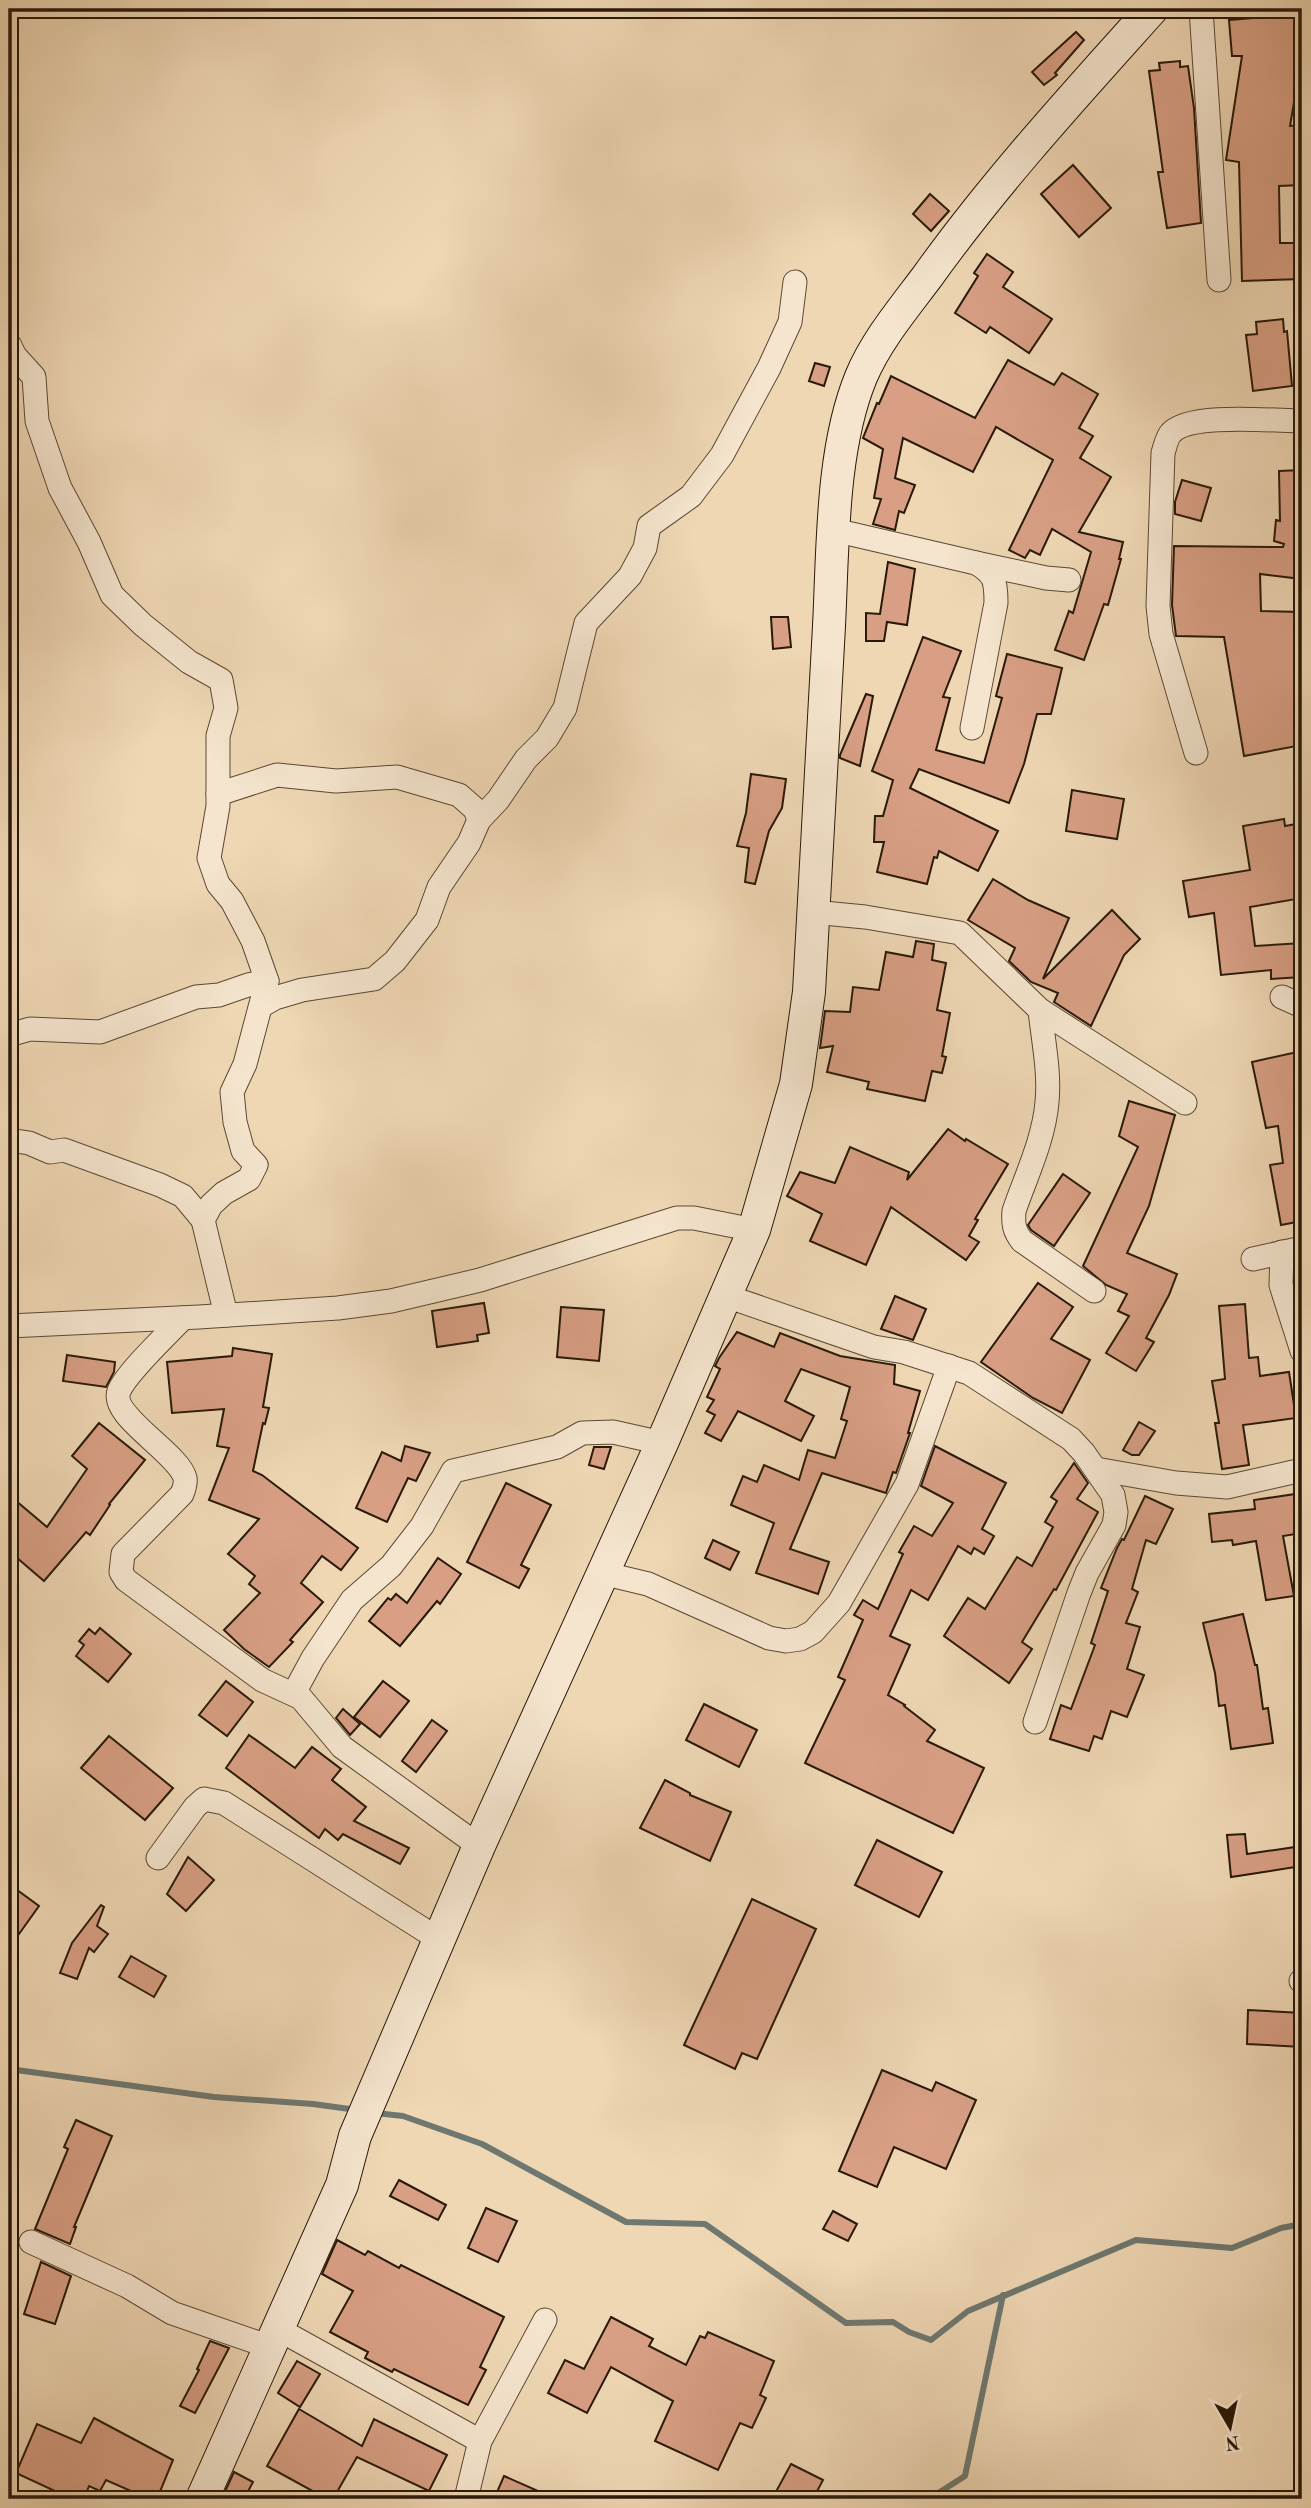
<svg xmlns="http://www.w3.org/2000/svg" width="1311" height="2508" font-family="'Old Standard TT',serif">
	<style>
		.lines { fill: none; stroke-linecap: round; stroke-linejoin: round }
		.stream { stroke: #6e7870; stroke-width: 6 }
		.building { fill: #d89f84; stroke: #281908; stroke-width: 2 }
		.street-casing { stroke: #5a4833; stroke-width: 25 }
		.secondary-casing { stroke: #281908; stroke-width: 34 }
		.street { stroke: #f5e5ce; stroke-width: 23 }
		.secondary { stroke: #f5e5ce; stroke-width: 32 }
	</style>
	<rect width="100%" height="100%" fill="#efd7b4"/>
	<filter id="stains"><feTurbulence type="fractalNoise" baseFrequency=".00286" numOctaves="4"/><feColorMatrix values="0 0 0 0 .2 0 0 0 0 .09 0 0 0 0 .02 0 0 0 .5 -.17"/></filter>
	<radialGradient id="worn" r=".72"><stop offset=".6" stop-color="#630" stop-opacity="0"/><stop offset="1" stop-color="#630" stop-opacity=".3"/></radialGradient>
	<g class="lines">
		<g class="stream">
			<polyline points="9,2069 214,2097 313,2104 357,2110"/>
			<polyline points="375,2113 403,2116 482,2144 626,2222 705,2224 846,2323 893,2322 909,2332 931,2340 968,2311 1136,2240 1232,2248 1281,2228 1302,2224"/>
			<polyline points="929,2499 965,2476 1003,2295"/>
		</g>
	</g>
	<g class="building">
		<polygon points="1285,9 1302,9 1302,55 1290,126 1302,125 1302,185 1279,186 1280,243 1302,243 1302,279 1242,281 1239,162 1226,160 1242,56 1232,56 1229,20 1252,18 1252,12"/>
		<polygon points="1076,32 1084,40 1055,73 1057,75 1044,85 1032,72"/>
		<polygon points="1180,61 1180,67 1188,66 1194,108 1201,223 1167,228 1158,172 1163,172 1149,71 1160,70 1159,63"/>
		<polygon points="1073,165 1111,208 1079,237 1041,194"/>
		<polygon points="930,194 949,211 931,231 913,214"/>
		<polygon points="987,254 1013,272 1003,287 1052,319 1029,353 990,327 986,333 955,313 978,276 974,273"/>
		<polygon points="1283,319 1284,332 1287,331 1292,386 1253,391 1246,335 1257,334 1256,322"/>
		<polygon points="1008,360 1054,385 1062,373 1098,394 1079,428 1093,436 1080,458 1111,477 1079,532 1123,542 1119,559 1121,559 1108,605 1104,604 1084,660 1055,650 1069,611 1073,613 1091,552 1052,529 1040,555 1030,550 1025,558 1009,550 1053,460 996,427 973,472 903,438 895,478 915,485 904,513 899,511 895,530 873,524 881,499 874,498 883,449 863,438 877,403 879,404 891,376 975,418"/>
		<polygon points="815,363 830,367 824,386 809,381"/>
		<polygon points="1302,470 1302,579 1260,574 1261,611 1302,612 1302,745 1244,756 1224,637 1176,636 1172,605 1174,546 1283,547 1284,544 1274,541 1276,520 1280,521 1279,471"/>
		<polygon points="1182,480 1211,488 1201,521 1175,514 1175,502"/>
		<polygon points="888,562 915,569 907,625 887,622 884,641 866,641 866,613 880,614"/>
		<polygon points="771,617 788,617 791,647 773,649"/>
		<polygon points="923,637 961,651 943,697 950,698 936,750 984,763 1002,698 996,696 1007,654 1062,668 1051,714 1037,714 1024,764 1009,803 919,769 910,788 998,831 978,871 939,851 937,858 934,857 927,884 877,872 884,842 874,842 875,816 883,816 893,780 872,771"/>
		<polygon points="866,694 873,696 860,766 840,758 840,755"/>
		<polygon points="751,774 786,779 782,808 769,831 755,884 745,882 749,848 737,846 746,813"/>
		<polygon points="1072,790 1124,799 1117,839 1066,831"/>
		<polygon points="1284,819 1285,826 1302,823 1302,898 1250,907 1255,946 1302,943 1302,977 1271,979 1271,970 1221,975 1214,913 1189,917 1183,881 1250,870 1243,826"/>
		<polygon points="993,879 1028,900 1069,918 1043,979 1112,910 1140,939 1124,955 1091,1026 1054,1002 1058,993 1031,982 1009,961 1015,948 968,920"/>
		<polygon points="916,941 934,944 932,960 946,963 937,1010 950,1013 942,1056 946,1057 942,1073 932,1071 925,1101 867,1089 869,1082 827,1072 833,1046 820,1048 825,1011 850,1012 853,987 879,990 886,952 913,957"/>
		<polygon points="1302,1051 1302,1100 1296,1100 1297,1105 1295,1105 1302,1143 1302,1221 1281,1225 1270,1165 1283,1163 1278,1126 1266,1128 1252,1062"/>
		<polygon points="1129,1101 1175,1115 1149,1206 1127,1253 1177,1274 1169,1295 1146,1338 1154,1342 1136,1371 1106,1353 1129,1316 1118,1311 1127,1294 1106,1285 1083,1266 1138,1147 1119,1136"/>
		<polygon points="948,1129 965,1141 966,1139 1008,1164 975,1219 978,1220 969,1236 979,1242 966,1260 891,1207 866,1265 810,1241 822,1214 787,1196 800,1172 835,1183 850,1147 909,1172 907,1180"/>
		<polygon points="1063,1174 1090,1193 1054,1246 1031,1230 1028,1225"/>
		<polygon points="1038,1283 1073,1307 1051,1339 1090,1360 1062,1413 1033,1398 981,1362"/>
		<polygon points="895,1296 926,1309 913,1340 881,1329"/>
		<polygon points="484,1303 489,1333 477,1335 478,1341 437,1347 432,1311"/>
		<polygon points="1245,1304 1249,1358 1258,1357 1260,1376 1289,1372 1296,1418 1243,1425 1249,1465 1222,1469 1215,1423 1219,1423 1212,1381 1225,1379 1219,1306"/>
		<polygon points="561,1307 604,1310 599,1361 557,1357"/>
		<polygon points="737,1332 774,1347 780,1333 840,1356 895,1365 894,1384 920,1391 908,1433 910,1433 896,1473 893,1472 886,1493 822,1473 790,1549 829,1562 818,1594 756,1573 774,1523 731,1505 743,1476 757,1482 764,1465 799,1480 808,1450 835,1458 847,1421 841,1419 850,1387 801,1369 785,1401 814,1416 801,1441 738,1411 721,1441 705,1433 715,1415 707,1411 714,1400 707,1397 720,1369 715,1366 719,1358"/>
		<polygon points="233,1348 272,1354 263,1407 269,1408 265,1424 263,1423 253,1471 262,1475 358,1548 341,1570 322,1556 301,1583 323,1602 290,1640 293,1642 269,1667 244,1649 224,1630 260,1593 249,1584 255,1576 228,1554 259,1519 209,1500 229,1448 217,1446 224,1409 172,1413 167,1362 232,1356"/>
		<polygon points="67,1355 115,1362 114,1372 106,1387 63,1381"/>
		<polygon points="1139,1422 1155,1431 1139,1455 1132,1455 1123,1450"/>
		<polygon points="99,1423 145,1460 109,1504 110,1505 90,1535 86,1532 44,1581 9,1551 9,1495 47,1527 87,1469 72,1456"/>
		<polygon points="405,1446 430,1453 416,1481 408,1478 387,1522 356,1508 382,1452 401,1461"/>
		<polygon points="935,1446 1006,1483 982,1529 994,1536 984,1554 974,1548 971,1554 958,1546 928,1600 911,1590 890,1636 910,1645 888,1695 905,1705 904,1706 935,1730 927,1741 984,1768 953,1833 805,1763 845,1680 838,1677 863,1620 854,1615 863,1600 878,1609 903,1554 899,1552 914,1526 932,1536 953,1503 921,1486"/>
		<polygon points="594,1447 611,1447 604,1469 589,1465"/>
		<polygon points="1074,1463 1088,1483 1077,1499 1098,1512 1056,1590 1054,1589 1022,1642 1032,1649 1009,1683 944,1636 968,1598 985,1609 1017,1557 1032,1566 1053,1527 1045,1522 1057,1501 1051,1497"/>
		<polygon points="506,1483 551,1505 521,1565 529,1569 519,1588 467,1562"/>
		<polygon points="1302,1493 1302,1533 1283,1536 1294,1596 1266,1600 1256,1541 1233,1545 1232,1540 1212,1542 1209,1514 1255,1509 1254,1500"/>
		<polygon points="1145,1496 1173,1509 1156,1544 1146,1540 1132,1589 1138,1592 1126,1623 1140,1627 1127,1669 1144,1675 1127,1717 1111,1711 1102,1739 1094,1736 1089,1751 1050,1739 1061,1705 1071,1709 1095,1645 1091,1643 1108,1591 1101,1588 1117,1548 1122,1539 1124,1540"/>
		<polygon points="713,1540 739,1552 730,1570 705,1558"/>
		<polygon points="438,1558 461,1574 440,1604 437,1601 400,1646 369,1621 388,1598 391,1600 396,1594 407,1603"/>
		<polygon points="1243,1614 1255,1665 1257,1665 1263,1709 1268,1708 1273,1743 1231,1749 1225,1705 1219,1706 1215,1673 1203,1623"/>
		<polygon points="100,1628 131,1654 108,1682 76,1656 84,1645 79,1641 89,1629 95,1634"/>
		<polygon points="226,1681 253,1702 227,1736 199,1715"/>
		<polygon points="383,1681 409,1701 380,1737 354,1717"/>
		<polygon points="704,1704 757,1730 739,1767 686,1740"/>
		<polygon points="343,1709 360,1724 350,1735 336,1718"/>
		<polygon points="432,1720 447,1731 416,1772 402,1761"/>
		<polygon points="249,1735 295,1768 312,1747 341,1769 332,1780 366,1807 354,1821 409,1848 400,1864 343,1834 338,1840 325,1829 319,1838 226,1768"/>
		<polygon points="109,1736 173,1788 145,1820 81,1768"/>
		<polygon points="665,1780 690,1793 690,1795 731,1812 710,1861 640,1828"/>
		<polygon points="1245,1834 1247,1854 1302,1846 1302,1866 1231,1877 1227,1835"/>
		<polygon points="877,1840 942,1872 919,1917 855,1885"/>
		<polygon points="188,1857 214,1880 186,1911 167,1894"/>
		<polygon points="9,1884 39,1906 9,1948"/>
		<polygon points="752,1899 816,1929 757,2059 742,2053 735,2069 684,2045"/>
		<polygon points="101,1905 104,1907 97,1926 108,1934 94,1952 89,1948 77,1979 60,1973 72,1943"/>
		<polygon points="131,1956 166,1976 154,1997 119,1977"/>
		<polygon points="1248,2010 1302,2013 1302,2047 1247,2044"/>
		<polygon points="882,2070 932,2091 936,2082 976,2100 946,2169 894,2147 877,2187 839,2171"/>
		<polygon points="76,2120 112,2136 74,2227 76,2227 70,2244 35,2229 68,2149 64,2147"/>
		<polygon points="399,2180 446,2205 438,2220 390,2196"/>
		<polygon points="486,2208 517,2221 498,2262 468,2248"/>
		<polygon points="833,2211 857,2224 848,2241 823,2229"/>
		<polygon points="337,2240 365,2255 368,2251 399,2268 401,2265 504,2317 480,2367 486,2370 468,2405 394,2369 392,2372 365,2358 368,2352 330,2332 353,2291 322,2274"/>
		<polygon points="41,2262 71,2276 55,2324 24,2314"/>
		<polygon points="611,2317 653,2339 649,2346 686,2365 700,2336 705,2338 708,2332 774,2361 760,2395 766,2398 752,2428 740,2423 718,2470 655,2441 673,2401 611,2367 587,2413 548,2393 565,2360 584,2369"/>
		<polygon points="210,2341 229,2348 195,2413 180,2406 199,2370 197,2369"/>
		<polygon points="297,2361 320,2374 300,2407 278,2393"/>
		<polygon points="299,2409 362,2446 374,2419 447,2455 429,2491 357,2457 333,2499 327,2499 267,2466"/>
		<polygon points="94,2418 173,2460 157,2499 149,2499 106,2480 100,2491 89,2486 84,2499 72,2499 16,2473 37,2424 81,2443"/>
		<polygon points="791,2464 823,2480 813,2499 772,2499"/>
		<polygon points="234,2472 253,2482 244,2499 230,2499 223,2496"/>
		<polygon points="504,2476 556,2499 494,2499"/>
	</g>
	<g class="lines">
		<defs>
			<g id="street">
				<polyline points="1201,9 1219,280"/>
				<polyline points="9,344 15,356 34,377 37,421 60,488 89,542 112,595 143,625 189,662 221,680 226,708 218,736 218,806 209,858 218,884 232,901 253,941 267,981 245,1064 232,1092 235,1122 243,1151 256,1165 249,1179 224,1193 211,1205 203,1220 226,1315"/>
				<path d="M834 530 976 563C995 574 996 581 996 603L972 728"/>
				<polyline points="976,563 1046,578 1069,580"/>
				<path d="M1196 753 1161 634 1158 606 1163 453C1165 447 1167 437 1171 433 1189 412 1275 421 1302 421"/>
				<polyline points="218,794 277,775 336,781 397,777 459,795 475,809 479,820"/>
				<polyline points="813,912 865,917 960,933 1040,1010 1185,1103"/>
				<polyline points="1282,997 1302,1006"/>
				<polyline points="261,1006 275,998 302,990 374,979 395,961 427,920 439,887 469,843 479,820 498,800 526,759 547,738 565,708 586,623 630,576 645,548 649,526 691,496 722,455 769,368 790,322 795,282"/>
				<path d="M1040 1010C1043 1040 1050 1072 1047 1102 1044 1139 1026 1176 1014 1211 1013 1224 1014 1231 1022 1241L1094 1291"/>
				<polyline points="9,1035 30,1029 100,1032 196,997 219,995 248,985 267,981"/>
				<polyline points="9,1140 29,1143 50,1152 64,1150 160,1185 183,1196 203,1220"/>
				<polyline points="1282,1252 1281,1285 1302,1351"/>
				<polyline points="1253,1259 1302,1248"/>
				<polyline points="726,1296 874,1347 904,1352 969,1373 1071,1439 1084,1453 1113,1495 1116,1512 1114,1525 1087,1573 1079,1593 1035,1722"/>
				<path d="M183 1318C168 1334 127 1372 119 1391 109 1416 179 1453 185 1478 186 1483 184 1489 182 1494L123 1554 121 1572 126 1580 262 1680 301 1698 342 1747 479 1846"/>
				<polyline points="9,1326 199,1317 338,1308 391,1301 480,1280 677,1218 694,1218 754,1230"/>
				<polyline points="1096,1469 1176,1483 1227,1487 1302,1470"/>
				<polyline points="602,1573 648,1584 769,1638 786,1641 800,1639 813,1632 839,1603 907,1484 949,1366"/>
				<polyline points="294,1693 313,1658 352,1600 391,1566 422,1526 453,1471 557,1447 582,1433 613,1432 662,1443"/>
				<polyline points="158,1858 195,1807 204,1799 224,1803 440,1940"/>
				<polyline points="1301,1981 1302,1981"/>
				<polyline points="31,2242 127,2286 172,2313 270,2347"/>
				<polyline points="278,2329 480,2441"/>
				<polyline points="466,2499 480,2441 545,2320"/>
			</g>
			<path id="secondary" d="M202 2499 342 2185 355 2136 479 1846 662 1443 754 1230 796 1084 809 992C815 870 822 748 829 626 833 548 831 450 861 377 876 341 903 309 927 277 995 182 1074 96 1152 9"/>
		</defs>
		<use href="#street" class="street-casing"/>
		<use href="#secondary" class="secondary-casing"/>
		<use href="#street" class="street"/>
		<use href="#secondary" class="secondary"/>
	</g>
	<rect width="1311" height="2508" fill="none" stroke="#efd7b4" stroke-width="35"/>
	<rect x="10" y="10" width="1290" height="2487" fill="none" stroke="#281908" stroke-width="3.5"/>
	<rect x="18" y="18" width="1276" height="2473" fill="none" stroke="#281908" stroke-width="2"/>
	<g transform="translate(1230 2427) rotate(171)" stroke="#f5e5ce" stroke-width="5" paint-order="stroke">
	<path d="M0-5L12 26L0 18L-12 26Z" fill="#281908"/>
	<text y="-10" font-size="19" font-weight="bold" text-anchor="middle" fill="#281908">N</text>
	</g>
	<rect width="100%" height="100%" filter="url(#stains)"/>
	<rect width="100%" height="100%" fill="url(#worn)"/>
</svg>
